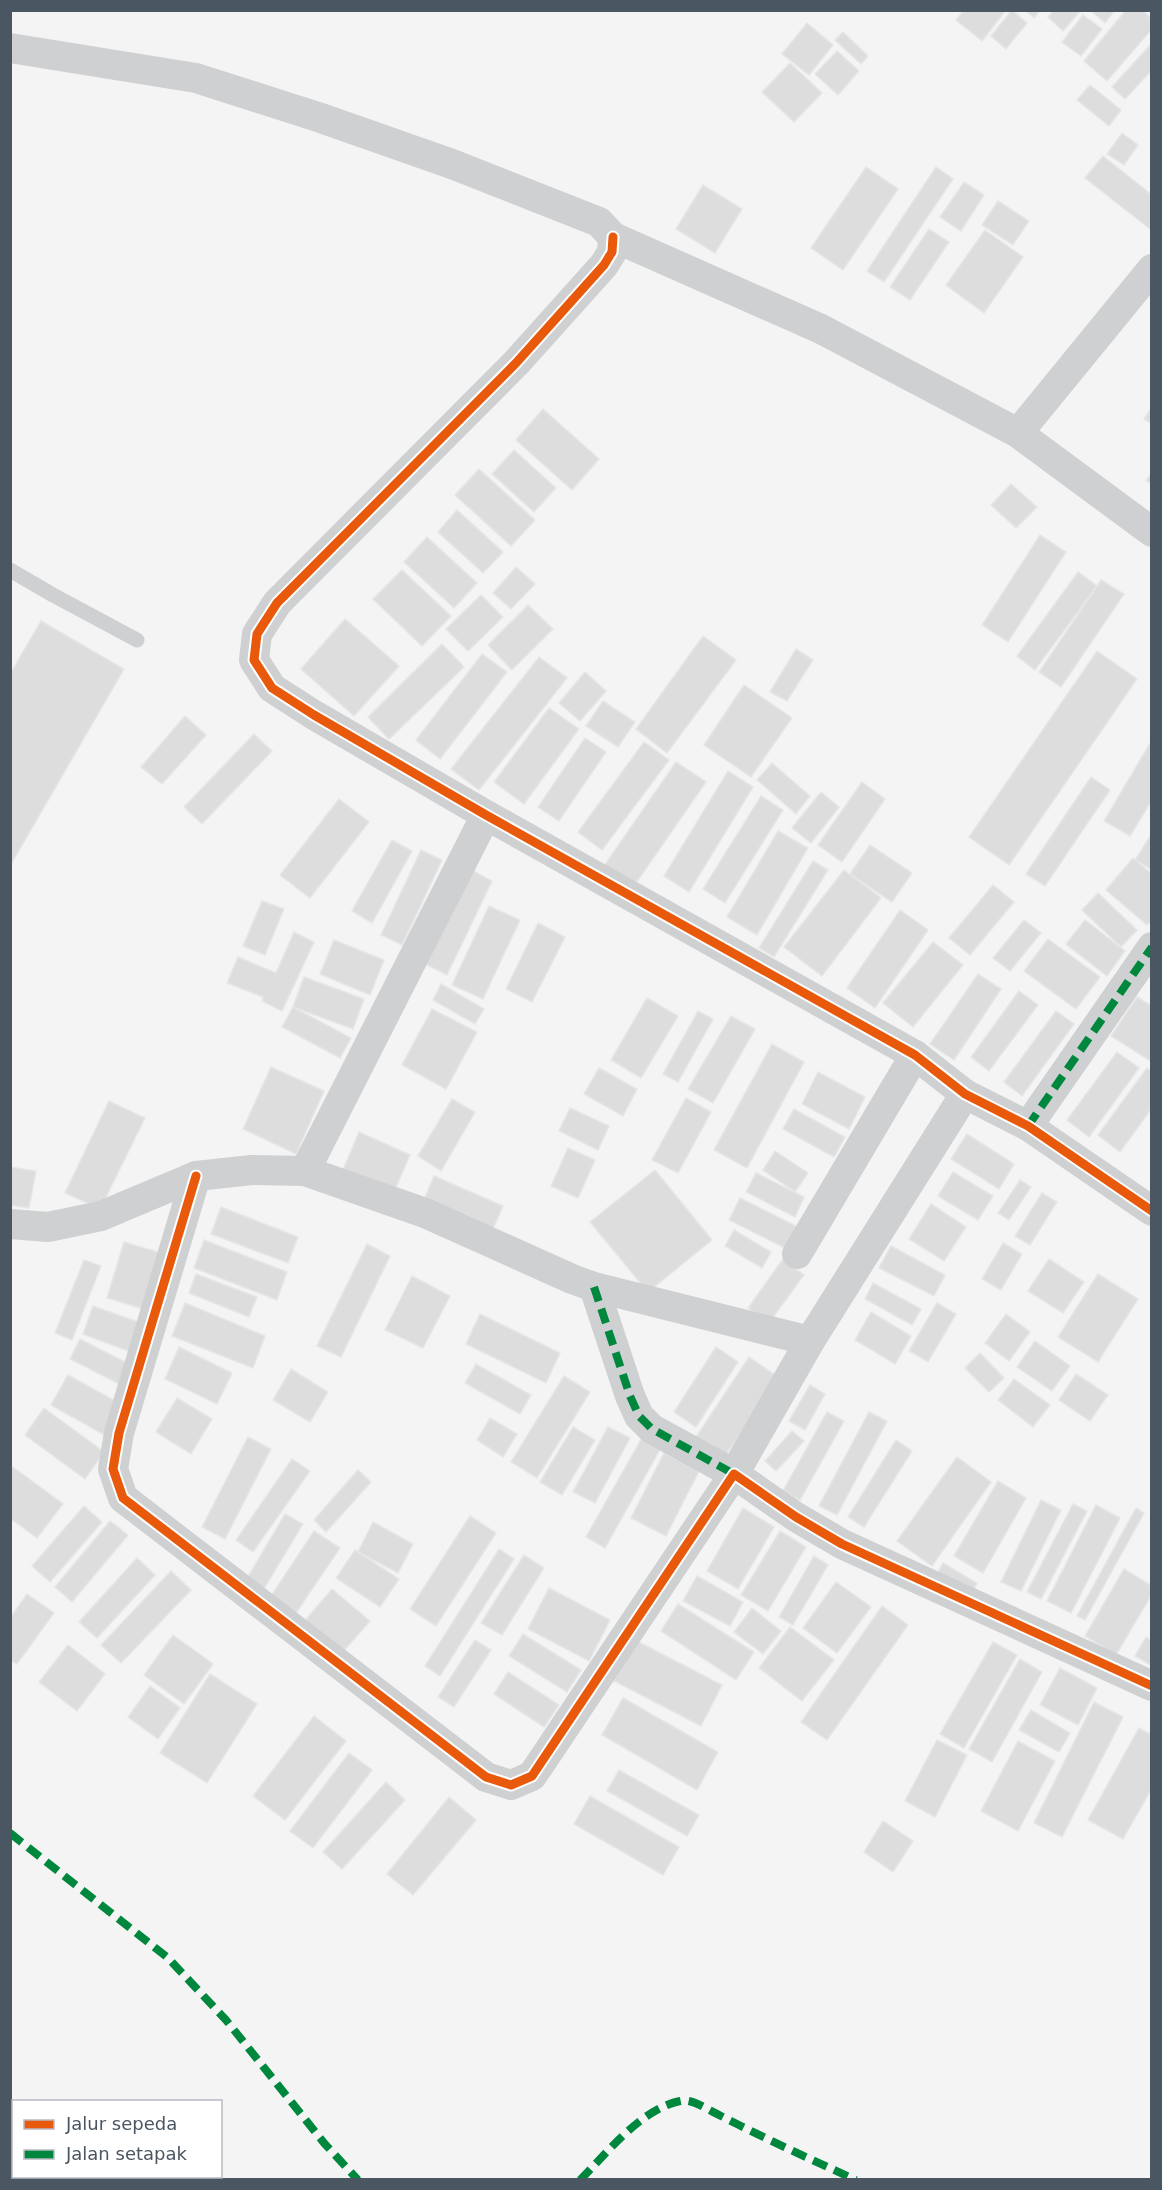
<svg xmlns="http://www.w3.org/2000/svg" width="1162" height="2190" font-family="'DejaVu Sans',sans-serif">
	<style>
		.building { fill: #ddddde; stroke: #e5e6e7; stroke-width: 1.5 }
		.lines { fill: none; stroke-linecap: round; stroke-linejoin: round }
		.service { stroke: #ced0d2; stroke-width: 15 }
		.minor { stroke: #ced0d2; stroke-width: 30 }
		.quiet { stroke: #00873e; stroke-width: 8; stroke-dasharray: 15 8; stroke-linecap: butt }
		.cycleway-casing { stroke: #fff; stroke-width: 13 }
		.cycleway { stroke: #e8590c; stroke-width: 9 }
	</style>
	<rect width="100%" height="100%" fill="#f4f4f4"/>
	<g class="building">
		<polygon points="964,10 1006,10 982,41 956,20"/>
		<polygon points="1012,10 1027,23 1006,49 991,36"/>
		<polygon points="1025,10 1040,10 1034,18"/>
		<polygon points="1054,10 1081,10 1063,31 1048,17"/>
		<polygon points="1090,10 1115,10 1105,23"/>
		<polygon points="1126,10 1142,10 1152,19 1152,29 1107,81 1084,61"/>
		<polygon points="1083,15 1102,29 1081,56 1062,42"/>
		<polygon points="807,23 833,45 809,75 782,54"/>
		<polygon points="843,32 868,56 861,64 835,40"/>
		<polygon points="1152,43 1152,70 1125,99 1112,87"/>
		<polygon points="837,51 859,71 838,95 815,74"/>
		<polygon points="790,63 822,93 794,122 762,92"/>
		<polygon points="1090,85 1121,110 1109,126 1077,100"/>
		<polygon points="1122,133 1138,145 1124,165 1107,154"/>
		<polygon points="1103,156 1152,195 1152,226 1150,229 1085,178"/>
		<polygon points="866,167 898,189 843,270 811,248"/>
		<polygon points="936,167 953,179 884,282 867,271"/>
		<polygon points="964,182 984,195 961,231 940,217"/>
		<polygon points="703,185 742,209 715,253 676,229"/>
		<polygon points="998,201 1029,221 1013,245 982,225"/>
		<polygon points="929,229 949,242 910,300 890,287"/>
		<polygon points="985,230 1023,257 984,313 946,285"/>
		<polygon points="1152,407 1152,424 1144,419"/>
		<polygon points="543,409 599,459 572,490 516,440"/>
		<polygon points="514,450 556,488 534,512 492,474"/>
		<polygon points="479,469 535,520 511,546 455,495"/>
		<polygon points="1152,473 1152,484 1146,480"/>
		<polygon points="1011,484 1037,507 1016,528 991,505"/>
		<polygon points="457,510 503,552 483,573 438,532"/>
		<polygon points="1040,535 1066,552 1008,642 982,625"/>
		<polygon points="427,537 477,583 454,608 404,562"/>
		<polygon points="516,567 535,584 511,609 493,593"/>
		<polygon points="402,570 451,616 422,646 373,599"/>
		<polygon points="1078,572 1097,586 1035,670 1017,656"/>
		<polygon points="1101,580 1124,594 1061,687 1039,672"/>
		<polygon points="481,595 503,617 468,651 446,629"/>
		<polygon points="528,605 553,629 512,670 488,645"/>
		<polygon points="345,619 399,666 354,716 301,669"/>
		<polygon points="41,621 124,669 10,866 10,674"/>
		<polygon points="703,636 736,660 667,753 636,729"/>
		<polygon points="442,644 464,667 389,739 368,717"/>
		<polygon points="796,649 813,660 787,701 770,692"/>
		<polygon points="1097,651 1137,679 1009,865 969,837"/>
		<polygon points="482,654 507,672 440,759 416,740"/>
		<polygon points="539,657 567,678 479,790 451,769"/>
		<polygon points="585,672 606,691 580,721 559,703"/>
		<polygon points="744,685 792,718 751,777 704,745"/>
		<polygon points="603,701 635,722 618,747 586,726"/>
		<polygon points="549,708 579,729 524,804 494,782"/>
		<polygon points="185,716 206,735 162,784 141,767"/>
		<polygon points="254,734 272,751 202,824 184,807"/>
		<polygon points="585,738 606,752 559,821 538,807"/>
		<polygon points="1152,740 1152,800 1130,836 1104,821"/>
		<polygon points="644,742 669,760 602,850 578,832"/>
		<polygon points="676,762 706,782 634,886 604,866"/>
		<polygon points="772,763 810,796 796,814 757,780"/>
		<polygon points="728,771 753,787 689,892 664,876"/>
		<polygon points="1091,777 1110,790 1045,886 1026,874"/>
		<polygon points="862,782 885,799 842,862 818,845"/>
		<polygon points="821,792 839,807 811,843 792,828"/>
		<polygon points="761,796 783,810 725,903 703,889"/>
		<polygon points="339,799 369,822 310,898 280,875"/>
		<polygon points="778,831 808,848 757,935 727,917"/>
		<polygon points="1152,833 1152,870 1135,860"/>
		<polygon points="392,840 412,851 372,923 352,911"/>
		<polygon points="870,845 912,873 892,902 850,874"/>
		<polygon points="421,850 442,860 402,945 381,935"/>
		<polygon points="1133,858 1152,874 1152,920 1147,925 1106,890"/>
		<polygon points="813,861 828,870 774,957 759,948"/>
		<polygon points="471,870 492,881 447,975 425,964"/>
		<polygon points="844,870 881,898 822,976 784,947"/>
		<polygon points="993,885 1014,902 970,955 949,938"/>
		<polygon points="1098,893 1137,930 1121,947 1082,910"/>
		<polygon points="262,901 284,909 265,955 243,946"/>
		<polygon points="489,906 520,920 483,999 452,985"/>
		<polygon points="900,910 928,930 875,1008 847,988"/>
		<polygon points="1024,920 1041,933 1010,971 993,958"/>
		<polygon points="1085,920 1125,951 1107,976 1066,944"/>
		<polygon points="538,923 565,937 532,1002 506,989"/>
		<polygon points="294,932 314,942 282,1011 262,1001 263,997 227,983 238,957 276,973"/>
		<polygon points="1048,939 1100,977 1076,1009 1024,971"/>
		<polygon points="334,940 384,960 370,995 320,974"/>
		<polygon points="933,942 963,965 913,1027 883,1003"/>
		<polygon points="978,974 1001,989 954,1060 930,1044"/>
		<polygon points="304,977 364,999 353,1029 293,1007"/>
		<polygon points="441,984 484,1009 475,1024 433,1000"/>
		<polygon points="1019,991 1038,1005 989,1071 971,1057"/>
		<polygon points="1137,997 1152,1006 1152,1062 1111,1036"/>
		<polygon points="647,998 678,1016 641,1078 611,1060"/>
		<polygon points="293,1007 351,1038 340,1058 282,1027"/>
		<polygon points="432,1009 477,1032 446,1089 402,1065"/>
		<polygon points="698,1011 713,1019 678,1082 663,1074"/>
		<polygon points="1056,1011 1074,1024 1022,1096 1004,1082"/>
		<polygon points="731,1016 755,1029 713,1103 688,1089"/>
		<polygon points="772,1044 804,1062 747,1168 714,1150"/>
		<polygon points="1117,1052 1139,1068 1089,1137 1067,1120"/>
		<polygon points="271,1067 324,1091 296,1154 243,1129"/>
		<polygon points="599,1068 637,1089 623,1116 584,1094"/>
		<polygon points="1147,1068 1152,1072 1152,1108 1120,1152 1098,1135"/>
		<polygon points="818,1072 865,1097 849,1129 802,1104"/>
		<polygon points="686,1098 711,1112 678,1173 652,1160"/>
		<polygon points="452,1099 475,1112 441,1171 418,1156"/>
		<polygon points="109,1101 145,1118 100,1209 65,1193"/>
		<polygon points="570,1108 609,1126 598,1150 559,1131"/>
		<polygon points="794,1109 845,1137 834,1157 783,1129"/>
		<polygon points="359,1132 410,1155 394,1192 343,1170"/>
		<polygon points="967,1134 1014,1164 999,1189 951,1159"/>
		<polygon points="568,1148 595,1160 578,1198 551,1186"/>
		<polygon points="775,1151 808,1173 795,1192 763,1170"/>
		<polygon points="10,1167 36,1171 29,1208 10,1205"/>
		<polygon points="655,1170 712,1240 648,1292 590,1222"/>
		<polygon points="953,1172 993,1196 978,1220 938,1196"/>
		<polygon points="756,1173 804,1197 795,1217 746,1192"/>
		<polygon points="434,1176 503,1206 492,1231 423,1202"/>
		<polygon points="1020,1180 1031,1187 1009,1220 998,1213"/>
		<polygon points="1042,1193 1057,1202 1030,1245 1015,1236"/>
		<polygon points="740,1198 798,1227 787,1249 729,1220"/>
		<polygon points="931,1204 966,1227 944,1261 909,1239"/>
		<polygon points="221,1207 298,1237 288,1263 211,1234"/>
		<polygon points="734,1230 771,1252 762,1268 725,1246"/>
		<polygon points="204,1240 287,1272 277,1300 194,1268"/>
		<polygon points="124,1242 171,1256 154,1312 107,1298"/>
		<polygon points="1003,1243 1022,1254 1001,1290 982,1279"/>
		<polygon points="367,1244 390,1256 341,1357 317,1346"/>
		<polygon points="891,1246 945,1275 934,1296 879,1268"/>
		<polygon points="783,1259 804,1275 769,1323 748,1308"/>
		<polygon points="1049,1259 1084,1282 1063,1313 1028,1291"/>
		<polygon points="84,1260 101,1266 72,1340 55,1333"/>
		<polygon points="196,1274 257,1297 249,1317 189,1293"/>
		<polygon points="1098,1274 1138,1299 1098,1362 1058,1337"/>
		<polygon points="412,1276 450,1296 423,1348 385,1330"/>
		<polygon points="873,1283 921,1309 912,1325 865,1299"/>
		<polygon points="185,1303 265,1336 253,1368 172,1336"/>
		<polygon points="937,1303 956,1314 928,1362 909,1351"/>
		<polygon points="93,1306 147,1325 136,1354 83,1334"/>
		<polygon points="871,1312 911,1336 895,1364 855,1340"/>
		<polygon points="480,1314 560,1353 546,1383 466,1344"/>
		<polygon points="1006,1314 1030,1332 1009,1361 985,1343"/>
		<polygon points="80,1339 129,1364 119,1384 70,1359"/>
		<polygon points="1035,1341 1070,1366 1052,1391 1017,1367"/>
		<polygon points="179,1347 232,1373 217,1404 165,1379"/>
		<polygon points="716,1347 738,1362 696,1427 674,1412"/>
		<polygon points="980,1353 1004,1378 989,1392 965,1368"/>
		<polygon points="749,1357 778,1377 725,1456 696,1437"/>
		<polygon points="476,1364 531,1395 520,1414 465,1383"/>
		<polygon points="291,1369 328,1392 310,1422 273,1400"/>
		<polygon points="1076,1374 1108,1395 1090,1421 1059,1400"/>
		<polygon points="68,1375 123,1405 106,1436 51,1405"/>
		<polygon points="564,1376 590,1392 537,1478 511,1462"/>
		<polygon points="1014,1379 1050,1405 1033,1427 998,1400"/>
		<polygon points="810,1385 825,1394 805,1430 789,1421"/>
		<polygon points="177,1398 212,1419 191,1454 156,1432"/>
		<polygon points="44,1408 104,1452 85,1479 25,1435"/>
		<polygon points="827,1412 844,1421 800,1500 783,1491"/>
		<polygon points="869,1412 887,1421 837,1515 819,1506"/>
		<polygon points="490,1418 517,1434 503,1457 477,1440"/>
		<polygon points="573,1427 595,1440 562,1495 540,1482"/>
		<polygon points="608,1427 630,1438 595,1503 573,1492"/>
		<polygon points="792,1431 804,1441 776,1471 765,1461"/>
		<polygon points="643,1436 662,1446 605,1548 586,1537"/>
		<polygon points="248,1437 271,1449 225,1539 202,1527"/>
		<polygon points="896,1440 912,1451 864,1527 848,1517"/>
		<polygon points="664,1453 699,1471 666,1536 631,1518"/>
		<polygon points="957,1457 991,1482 932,1566 897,1541"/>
		<polygon points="292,1459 310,1471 253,1552 236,1540"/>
		<polygon points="13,1467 63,1504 37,1538 10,1518 10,1470"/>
		<polygon points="358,1470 371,1482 326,1532 314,1520"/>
		<polygon points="998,1481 1026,1498 983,1573 954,1556"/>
		<polygon points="1041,1500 1061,1510 1021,1591 1001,1582"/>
		<polygon points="1073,1504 1087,1511 1041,1599 1027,1592"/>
		<polygon points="1096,1505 1120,1518 1071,1613 1047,1601"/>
		<polygon points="84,1506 102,1522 50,1582 32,1566"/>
		<polygon points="743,1508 774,1527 738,1589 707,1571"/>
		<polygon points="1136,1508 1144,1513 1085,1620 1077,1616"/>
		<polygon points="285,1514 303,1524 259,1597 242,1587"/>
		<polygon points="470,1516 496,1533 436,1626 410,1609"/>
		<polygon points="110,1521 128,1535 72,1602 55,1587"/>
		<polygon points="373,1522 413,1544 398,1573 358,1552"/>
		<polygon points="314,1531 340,1548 296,1613 271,1596"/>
		<polygon points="780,1531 806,1547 768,1611 741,1595"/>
		<polygon points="499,1549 514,1559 440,1676 425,1666"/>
		<polygon points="355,1550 399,1579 380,1607 336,1578"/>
		<polygon points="524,1555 544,1568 502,1635 481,1623"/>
		<polygon points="814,1556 828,1565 793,1625 779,1617"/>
		<polygon points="137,1558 155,1575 97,1638 79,1622"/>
		<polygon points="943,1563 977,1583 970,1596 936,1576"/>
		<polygon points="1124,1569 1152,1586 1152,1594 1116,1655 1085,1636"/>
		<polygon points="171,1571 191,1590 121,1663 101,1645"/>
		<polygon points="697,1576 743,1602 730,1626 683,1601"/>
		<polygon points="836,1582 871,1607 837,1653 803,1628"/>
		<polygon points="549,1588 610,1620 589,1661 528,1629"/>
		<polygon points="332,1589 370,1621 341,1654 303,1623"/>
		<polygon points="27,1594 54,1613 17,1664 10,1660 10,1618"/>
		<polygon points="678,1604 754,1652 736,1680 661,1631"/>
		<polygon points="882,1606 908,1625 827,1740 801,1722"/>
		<polygon points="752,1608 781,1631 763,1654 734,1632"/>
		<polygon points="790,1627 834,1660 802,1701 759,1668"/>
		<polygon points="523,1634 581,1670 567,1692 509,1656"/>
		<polygon points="173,1635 213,1664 184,1704 144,1675"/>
		<polygon points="1146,1637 1152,1641 1152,1666 1135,1656"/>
		<polygon points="475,1640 491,1650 454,1707 438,1697"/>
		<polygon points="635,1640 722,1685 701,1726 614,1681"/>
		<polygon points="993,1642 1017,1655 964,1748 940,1734"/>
		<polygon points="68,1645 105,1674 77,1711 39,1682"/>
		<polygon points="1020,1659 1042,1672 992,1762 969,1749"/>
		<polygon points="1060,1668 1097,1688 1078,1725 1040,1705"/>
		<polygon points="508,1672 559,1705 544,1727 494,1694"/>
		<polygon points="210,1674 257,1704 207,1783 160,1753"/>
		<polygon points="150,1686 180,1708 158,1739 128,1717"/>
		<polygon points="623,1698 718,1752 697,1790 602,1735"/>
		<polygon points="1094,1702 1123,1717 1062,1837 1034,1823"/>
		<polygon points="1031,1710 1070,1733 1059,1752 1019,1730"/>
		<polygon points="314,1716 346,1741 285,1820 253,1796"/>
		<polygon points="1139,1728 1152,1735 1152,1788 1123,1839 1088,1820"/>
		<polygon points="937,1740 967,1755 935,1817 905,1801"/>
		<polygon points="1018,1741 1055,1761 1018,1831 981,1811"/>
		<polygon points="349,1753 372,1770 313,1848 290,1831"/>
		<polygon points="619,1770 699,1815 687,1836 607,1791"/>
		<polygon points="386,1782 405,1800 342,1869 323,1852"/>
		<polygon points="590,1796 679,1847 663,1875 574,1824"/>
		<polygon points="449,1797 476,1820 413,1895 387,1874"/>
		<polygon points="883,1821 913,1841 893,1872 864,1852"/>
	</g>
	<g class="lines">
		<polyline class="service" points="10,570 53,595 137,640"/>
		<g class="minor">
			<polyline points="10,48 196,78 318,117 452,164 599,222 613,237 821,329 1018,433 1152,532"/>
			<polyline points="613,237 612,252 604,265 516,363 277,603 257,634 254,660 272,688 314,715 486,815 915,1055 965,1094 1028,1126 1152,1211"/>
			<polyline points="1018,433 1152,269"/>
			<polyline points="1028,1126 1152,947"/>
			<polyline points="305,1171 486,815"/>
			<polyline points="196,1176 119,1433 113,1469 123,1498 486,1777 511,1785 532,1776 734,1474 796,1517 842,1544 1152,1686"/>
			<polyline points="10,1224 48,1227 101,1216 196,1176 252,1170 305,1171 425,1213 572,1279 594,1287 810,1341"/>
			<polyline points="797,1254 915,1055"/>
			<polyline points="594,1287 630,1396 639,1416 652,1429 734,1474 810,1341 965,1094"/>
		</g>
		<g class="quiet">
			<polyline points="1028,1126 1152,947"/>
			<polyline points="594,1287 630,1396 639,1416 652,1429 734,1474"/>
			<polyline points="10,1833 168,1958 226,2020 324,2143 358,2180"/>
			<path d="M580 2180C608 2152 641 2109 680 2101 692 2098 708 2110 719 2115 764 2138 810 2159 856 2180"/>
		</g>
		<defs>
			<g id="cycleway">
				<polyline points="613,237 612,252 604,265 516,363 277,603 257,634 254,660 272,688 314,715 486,815 915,1055 965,1094 1028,1126 1152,1211"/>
				<polyline points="196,1176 119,1433 113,1469 123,1498 486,1777 511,1785 532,1776 734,1474 796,1517 842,1544 1152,1686"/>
			</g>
		</defs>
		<use href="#cycleway" class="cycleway-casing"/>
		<use href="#cycleway" class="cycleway"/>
	</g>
	<rect width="1162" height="2190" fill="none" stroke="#4a5661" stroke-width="24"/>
	<rect x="12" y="2100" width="210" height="78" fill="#ffffff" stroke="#b7bbc0" stroke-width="1.5"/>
	<rect x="24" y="2120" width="30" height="9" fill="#e8590c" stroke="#b7bbc0" stroke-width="1.5"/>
	<text x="66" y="2130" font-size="18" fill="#4a5661">Jalur sepeda</text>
	<rect x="24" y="2150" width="30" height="9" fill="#00873e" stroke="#b7bbc0" stroke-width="1.5"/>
	<text x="66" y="2160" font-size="18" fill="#4a5661">Jalan setapak</text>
</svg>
